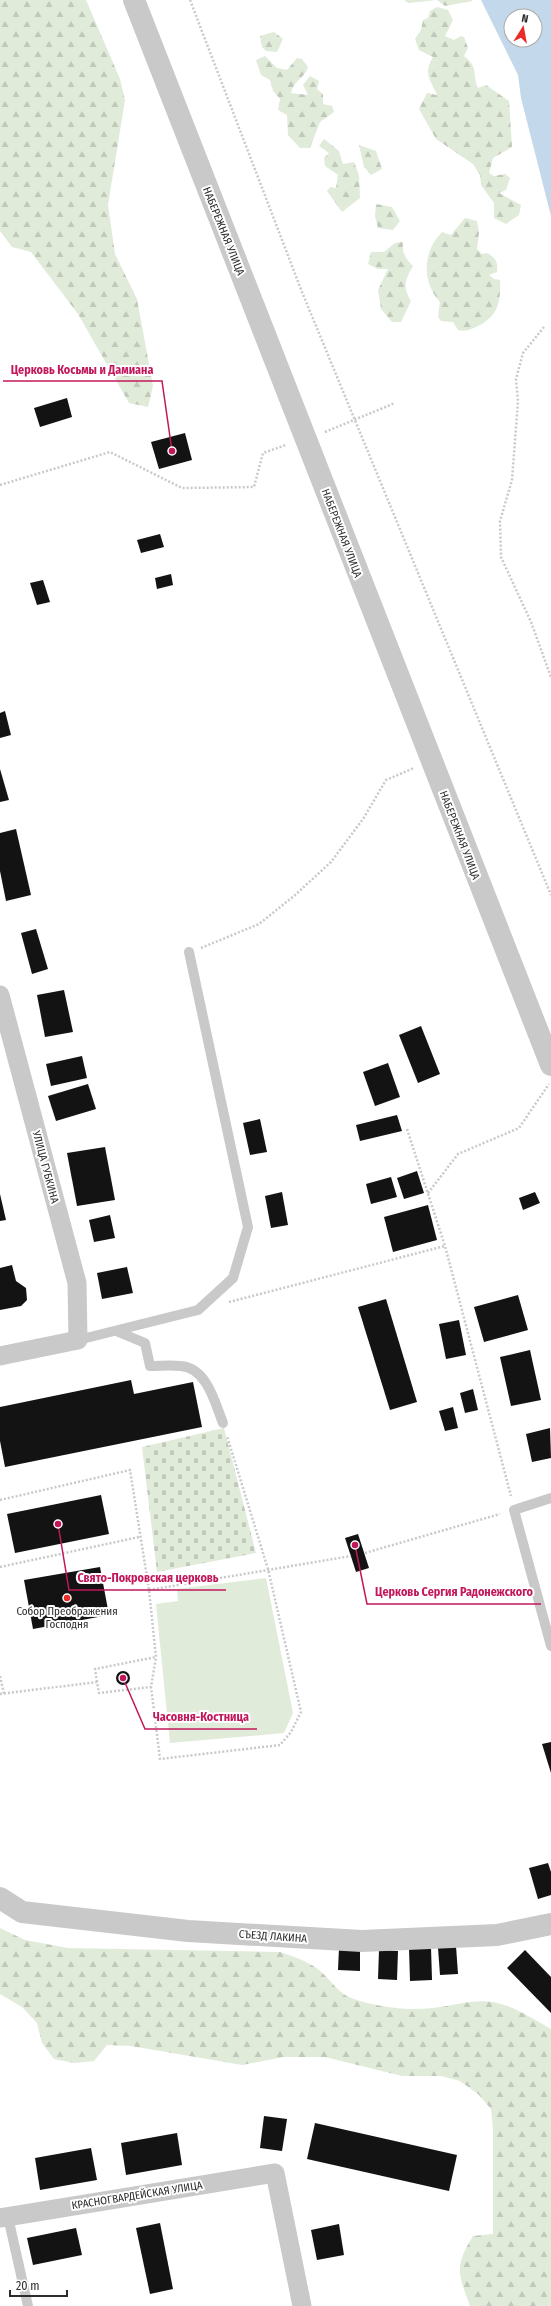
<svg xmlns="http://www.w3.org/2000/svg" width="551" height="2306" font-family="'Fira Sans Condensed',sans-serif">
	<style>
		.forest { fill: url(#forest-firs) }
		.cemetery { fill: url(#cemetery-stones) }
		.garden { fill: #e1ebd9 }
		.water { fill: #c4d8eb; fill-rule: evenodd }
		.building { fill: #131313 }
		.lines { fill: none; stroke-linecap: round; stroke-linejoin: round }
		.path { stroke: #c9c9c9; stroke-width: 2.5; stroke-dasharray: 2 2; stroke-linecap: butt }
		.service { stroke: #c9c9c9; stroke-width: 10 }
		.minor { stroke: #c9c9c9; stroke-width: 19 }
		.tertiary { stroke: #c9c9c9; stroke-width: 22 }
		.poi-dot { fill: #e92c28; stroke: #fff; stroke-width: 1.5 }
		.labels { text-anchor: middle; stroke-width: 4; stroke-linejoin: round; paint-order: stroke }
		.street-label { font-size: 11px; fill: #2c2c2c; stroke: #fff }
		.poi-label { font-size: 11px; fill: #2c2c2c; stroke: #fff }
		.leader { fill: none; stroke: #c2185b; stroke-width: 1.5 }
		.callout-dot { fill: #c2185b; stroke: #fff; stroke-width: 1.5 }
		.callout-label { font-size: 12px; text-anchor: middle; font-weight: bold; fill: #c2185b; stroke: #fff; stroke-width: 4; stroke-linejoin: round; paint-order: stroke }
	</style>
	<defs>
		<pattern id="forest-firs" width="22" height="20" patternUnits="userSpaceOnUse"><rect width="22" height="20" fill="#e1ebd9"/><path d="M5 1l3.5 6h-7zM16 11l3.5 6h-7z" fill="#c1caba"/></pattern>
		<pattern id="cemetery-stones" width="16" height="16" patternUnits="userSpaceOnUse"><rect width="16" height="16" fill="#e1ebd9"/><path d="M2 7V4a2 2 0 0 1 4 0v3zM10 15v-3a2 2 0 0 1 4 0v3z" fill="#c1caba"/></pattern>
	</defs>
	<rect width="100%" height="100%" fill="#fff"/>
	<g class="forest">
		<polygon points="0,0 86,0 120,79 125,100 108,205 115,254 137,299 153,386 148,407 129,403 78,314 31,252 12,247 0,231"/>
		<polygon points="404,0 472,0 472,1 445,6 437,0 408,3"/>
		<path d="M437 7 448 10 453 20 445 36 454 40 461 36 464 37 468 48 464 56C479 67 472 75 478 88L486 85 509 101 512 147 493 158 489 173 494 176 505 174 510 178 506 190 499 193 521 205 519 215 506 224 494 218V203L481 185 480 175 473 164 436 139 419 109 427 93 437 95C430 78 423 75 433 57L419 50 415 39 421 30 423 20 428 18 430 11Z"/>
		<polygon points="274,32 283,39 277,52 266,51 262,47 260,36"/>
		<path d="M265 56 277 68 287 70 297 58 302 59 308 67C305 78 293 81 291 93L308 95 303 85 310 76 319 81 317 89 323 94V104L332 106 334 112 320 122 310 148H300L288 135 287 115 278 110 280 99 273 91 270 80 261 75 256 60Z"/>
		<polygon points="324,139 339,151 343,164 354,162 359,175 360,198 342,212 327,191 330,187 336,188 338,175 325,166 324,158 329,153 319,146"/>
		<polygon points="359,145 376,151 382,169 371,175 364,167"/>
		<polygon points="376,204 392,207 400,221 393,230 378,228 375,216"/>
		<path d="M465 218 477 221 479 233 477 249 482 254 487 253C496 258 498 262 497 272L489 275 494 279 500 280C501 302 498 317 476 327 469 330 465 332 458 330L453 322 441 321 438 317 440 302C421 281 423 251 442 232L451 235Z"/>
		<path d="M403 242C402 253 405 258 413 266 405 280 402 287 411 301L401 322H392L381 309 378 290 388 269H378L368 264 371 252H384L395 243Z"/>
		<path d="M0 1928 25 1940 68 1948 280 1952C295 1957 307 1961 319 1970 329 1978 339 1994 351 1998 376 2007 406 2011 432 2008 453 2006 472 1999 493 2002 514 2006 533 2019 551 2029V2306H470C458 2273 454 2267 473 2236L493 2234V2129L491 2109 478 2094 460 2081 441 2076H402L325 2057H284L242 2065 131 2046 107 2045 94 2061 74 2063 54 2059 42 2043 37 2023 22 2007 0 1994Z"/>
	</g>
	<polygon class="cemetery" points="224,1428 256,1553 157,1572 142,1447"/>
	<polygon class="garden" points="266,1578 293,1713 284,1733 170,1743 156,1604 178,1601 177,1589"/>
	<path class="water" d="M481 0H551V216L521 98 518 75ZM511 16H535V40H511Z"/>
	<g class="building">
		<polygon points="67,398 72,417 40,427 34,408"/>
		<polygon points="185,433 192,460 159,469 151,442"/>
		<polygon points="160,534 164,547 141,553 137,540"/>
		<polygon points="171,574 173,585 157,589 155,578"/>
		<polygon points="43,580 50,602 37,605 30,583"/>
		<polygon points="5,711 11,735 0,738 0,713"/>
		<polygon points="0,769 9,800 0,802"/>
		<polygon points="16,829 31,895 6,901 0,871 0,833"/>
		<polygon points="36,929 48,969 32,974 21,933"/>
		<polygon points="64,990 73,1032 45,1037 37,995"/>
		<polygon points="421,1026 440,1074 418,1083 399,1035"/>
		<polygon points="82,1056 87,1078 51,1086 46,1064"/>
		<polygon points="388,1063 400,1097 375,1106 363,1072"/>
		<polygon points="88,1084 96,1109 56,1121 48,1096"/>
		<polygon points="397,1115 402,1131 360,1141 356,1125"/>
		<polygon points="260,1119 267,1152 250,1155 243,1123"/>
		<polygon points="105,1147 115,1200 77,1206 67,1153"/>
		<polygon points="417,1171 424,1193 404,1199 397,1178"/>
		<polygon points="391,1177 397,1197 371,1204 366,1184"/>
		<polygon points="282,1192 288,1225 271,1228 265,1196"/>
		<polygon points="535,1192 540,1203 523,1210 519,1198"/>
		<polygon points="0,1194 6,1220 0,1221"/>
		<polygon points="428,1205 437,1240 393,1252 384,1217"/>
		<polygon points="110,1215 115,1238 94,1242 89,1220"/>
		<polygon points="12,1265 16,1281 26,1288 27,1300 21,1306 0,1310 0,1268"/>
		<polygon points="127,1267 133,1293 102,1299 97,1273"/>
		<polygon points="518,1295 528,1330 484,1342 474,1307"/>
		<polygon points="386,1299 417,1402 390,1410 358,1307"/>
		<polygon points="459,1320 466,1355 446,1359 439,1324"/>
		<polygon points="530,1350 541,1400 511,1406 500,1357"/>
		<polygon points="131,1380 134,1394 193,1382 202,1427 5,1467 0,1441 0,1407"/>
		<polygon points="473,1389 478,1410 465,1413 460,1393"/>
		<polygon points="453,1407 458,1428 445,1431 439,1411"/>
		<polygon points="550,1428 551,1458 532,1462 526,1434"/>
		<polygon points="101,1495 109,1534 15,1553 7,1514"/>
		<polygon points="358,1534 369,1568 356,1572 345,1538"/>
		<polygon points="100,1567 109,1615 33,1629 24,1580"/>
		<circle cx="123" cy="1678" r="7"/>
		<polygon points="551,1742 551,1773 542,1744"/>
		<polygon points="548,1863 551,1872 551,1895 538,1899 529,1868"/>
		<polygon points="456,1946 458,1974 440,1975 438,1948"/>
		<polygon points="339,1948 360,1949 360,1971 338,1970"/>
		<polygon points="431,1948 432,1980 410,1981 409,1949"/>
		<polygon points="379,1950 398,1951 397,1980 378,1979"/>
		<polygon points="525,1950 551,1977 551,2013 507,1968"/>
		<polygon points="264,2116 287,2119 282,2151 260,2148"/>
		<polygon points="315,2123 457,2155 449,2191 307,2159"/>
		<polygon points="177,2133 182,2165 126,2175 121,2143"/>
		<polygon points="91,2148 97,2180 40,2190 35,2158"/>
		<polygon points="160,2223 173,2289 150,2294 136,2228"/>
		<polygon points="339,2224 344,2255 317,2260 311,2230"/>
		<polygon points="76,2228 82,2255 33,2265 27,2238"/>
	</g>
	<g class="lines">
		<g class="path">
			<polyline points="190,0 302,292 551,895"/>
			<polyline points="544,327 523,353 516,379 518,401 512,480 500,521 501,557 531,622 551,677"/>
			<polyline points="325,432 395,403"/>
			<polyline points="0,485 110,452 182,488 254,487 263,453 286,445"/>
			<polyline points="201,948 259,924 294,896 331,862 363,819 386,780 414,768"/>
			<polyline points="407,1129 445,1246 511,1496"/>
			<polyline points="428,1193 458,1154 519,1128 549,1084"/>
			<polyline points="229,1302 445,1246"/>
			<polyline points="0,1500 130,1470 149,1590 156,1657 151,1687 160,1759 280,1745 291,1732 301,1712 268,1569 227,1436"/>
			<polyline points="365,1553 500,1514"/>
			<polyline points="0,1567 139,1537"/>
			<polyline points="149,1590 351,1556"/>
			<polyline points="0,1676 4,1694"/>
			<polyline points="97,1682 95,1669 156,1657"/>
			<polyline points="0,1694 97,1682 99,1693 151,1687"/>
		</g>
		<g class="service">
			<path d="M116 1331 145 1343 150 1366C160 1366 171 1365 181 1366 207 1368 215 1403 223 1423"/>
			<polyline points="78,1340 198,1310 233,1278 248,1227 189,952"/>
			<polyline points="551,1498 514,1510 551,1646"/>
			<polyline points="8,2217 28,2306"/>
		</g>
		<g class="minor">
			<polyline points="0,995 77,1283 78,1340 0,1356"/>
			<polyline points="0,2218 275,2173 302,2306"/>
		</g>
		<g class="tertiary">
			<polyline points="134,0 551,1065"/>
			<polyline points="0,1898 22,1912 188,1931 362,1941 497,1935 551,1924"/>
		</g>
	</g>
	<circle class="poi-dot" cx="67" cy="1598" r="4"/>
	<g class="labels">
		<g class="street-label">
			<text transform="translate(224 231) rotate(68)" y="4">НАБЕРЕЖНАЯ УЛИЦА</text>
			<text transform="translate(342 533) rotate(69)" y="4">НАБЕРЕЖНАЯ УЛИЦА</text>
			<text transform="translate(460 835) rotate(69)" y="4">НАБЕРЕЖНАЯ УЛИЦА</text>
			<text transform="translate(46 1167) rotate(75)" y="4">УЛИЦА ГУБКИНА</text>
			<text transform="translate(273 1936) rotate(4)" y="4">СЪЕЗД ЛАКИНА</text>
			<text transform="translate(137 2195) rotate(-9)" y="4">КРАСНОГВАРДЕЙСКАЯ УЛИЦА</text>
		</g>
		<g class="poi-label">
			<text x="67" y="1615">Собор Преображения<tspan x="67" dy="13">Господня</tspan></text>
		</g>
	</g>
	<path class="leader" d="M172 451L162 381H3M58 1524L69 1590H226M355 1545L367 1604H541M123 1678L145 1729H257"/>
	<g class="callout-dot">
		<circle cx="172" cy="451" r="4"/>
		<circle cx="58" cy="1524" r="4"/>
		<circle cx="355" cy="1545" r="4"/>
		<circle cx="123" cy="1678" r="4"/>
	</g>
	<g class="callout-label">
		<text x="82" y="374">Церковь Косьмы и Дамиана</text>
		<text x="148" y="1582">Свято-Покровская церковь</text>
		<text x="454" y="1596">Церковь Сергия Радонежского</text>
		<text x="201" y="1721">Часовня-Костница</text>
	</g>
	<g transform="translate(523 28) rotate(11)"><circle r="19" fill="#ffffff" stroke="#ababab"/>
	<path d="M0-3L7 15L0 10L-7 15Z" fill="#e92c28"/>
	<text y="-6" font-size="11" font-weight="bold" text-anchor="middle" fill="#2c2c2c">N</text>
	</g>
	<path d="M10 2290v6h57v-6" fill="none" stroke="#2c2c2c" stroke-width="2"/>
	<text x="16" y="2290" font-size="12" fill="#2c2c2c" stroke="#ffffff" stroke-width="3" paint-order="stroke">20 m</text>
</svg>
